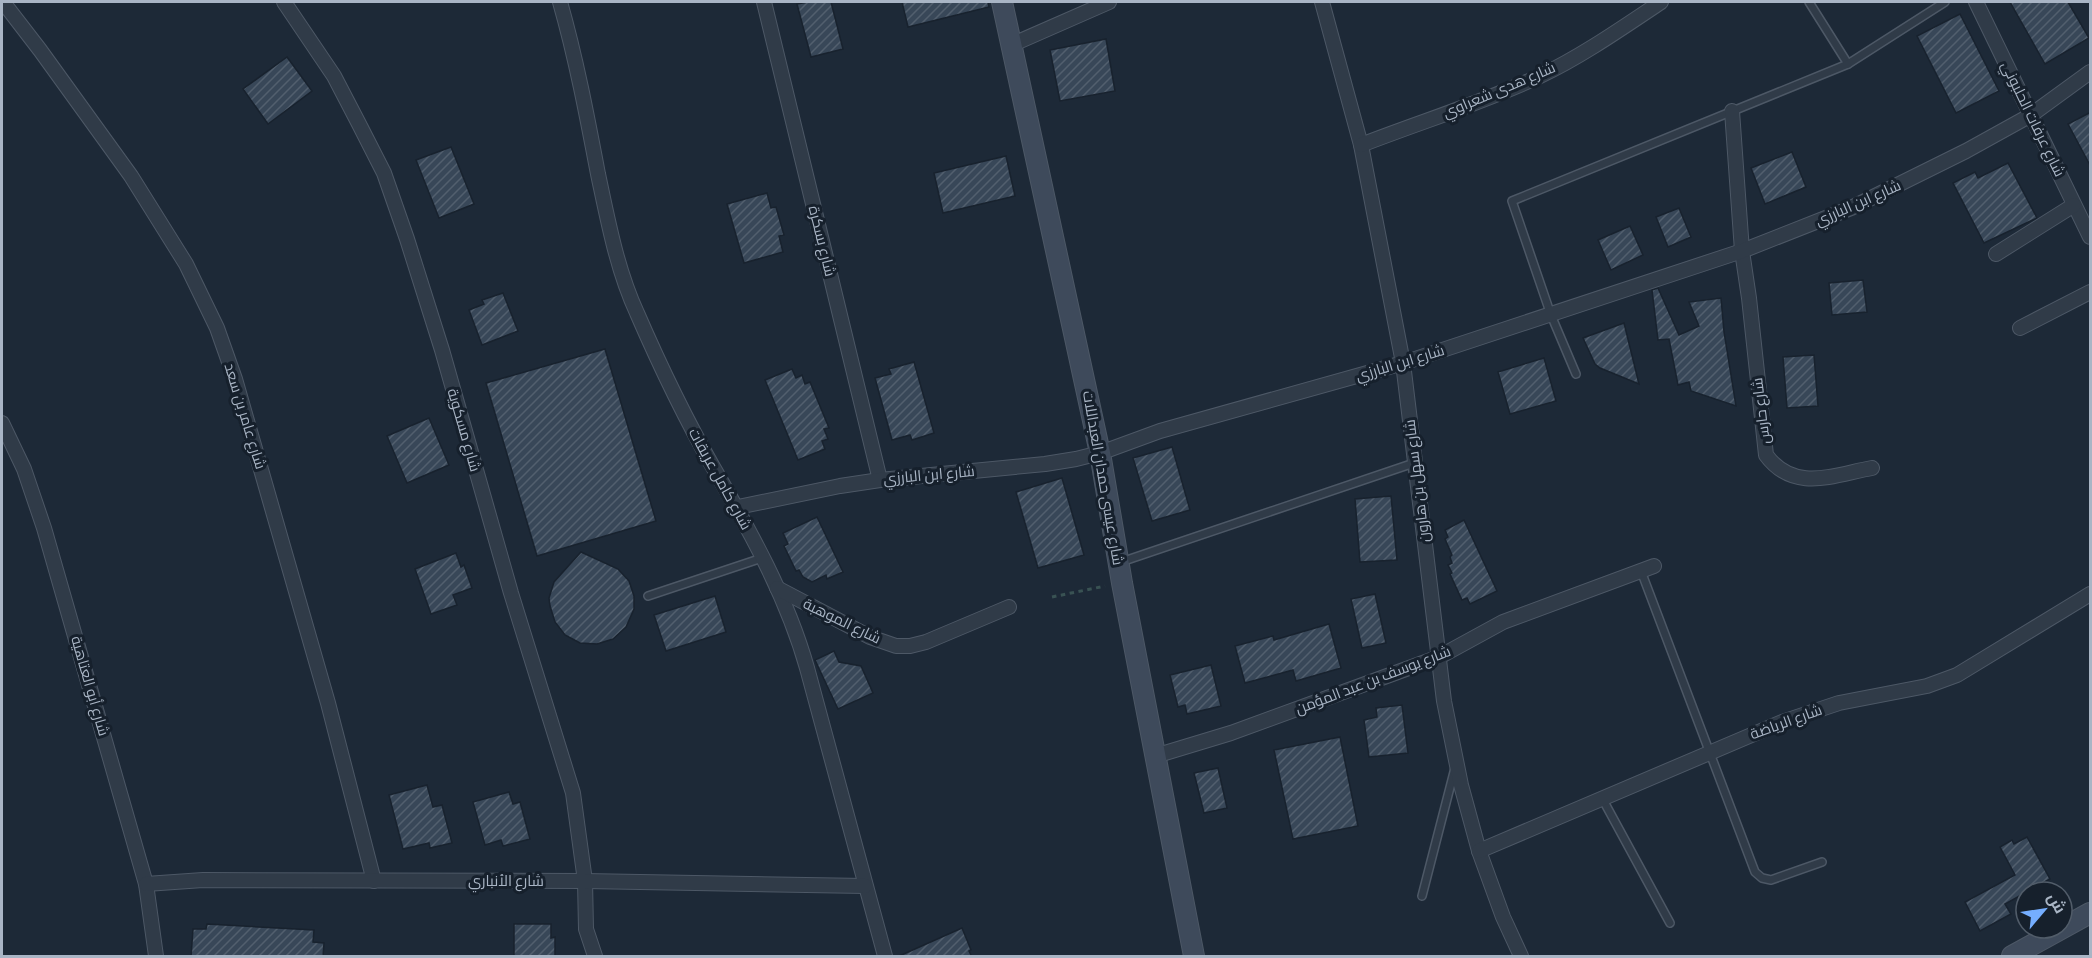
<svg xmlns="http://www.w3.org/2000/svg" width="2092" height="958" font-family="'Source Sans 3',Cairo,sans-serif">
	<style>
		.building { fill: url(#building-hatch); stroke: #18222e; stroke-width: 1.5 }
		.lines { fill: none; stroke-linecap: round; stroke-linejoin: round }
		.lane-casing { stroke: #4d5866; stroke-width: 10 }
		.street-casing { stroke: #4d5866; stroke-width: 16 }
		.secondary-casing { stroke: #4d5866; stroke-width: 22 }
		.path { stroke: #395253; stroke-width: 3; stroke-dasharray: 4.5 4.5; stroke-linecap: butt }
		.lane { stroke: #303b48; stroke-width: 7 }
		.street { stroke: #303b48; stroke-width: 14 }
		.secondary { stroke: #3e4a5b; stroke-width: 20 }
		.labels { text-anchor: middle; stroke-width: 6; stroke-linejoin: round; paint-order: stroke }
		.street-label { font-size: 15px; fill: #a9b5c5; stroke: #16202c }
	</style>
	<defs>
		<pattern id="building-hatch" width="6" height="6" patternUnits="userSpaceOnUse" patternTransform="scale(1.5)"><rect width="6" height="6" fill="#384758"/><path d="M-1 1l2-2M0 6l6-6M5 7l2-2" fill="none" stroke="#525f6e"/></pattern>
	</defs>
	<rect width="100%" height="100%" fill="#1d2937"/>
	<g class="building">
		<polygon points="808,2 831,2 843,49 811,57 797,4"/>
		<polygon points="902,2 988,2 989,7 908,27"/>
		<polygon points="2010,2 2068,2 2089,38 2045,64"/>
		<polygon points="1960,14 1999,91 1956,113 1917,36"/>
		<polygon points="1106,39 1115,91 1060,101 1050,50"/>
		<polygon points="287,57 312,91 268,124 243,89"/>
		<polygon points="2091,112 2091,167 2068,124"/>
		<polygon points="451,147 474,204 439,218 416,160"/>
		<polygon points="1792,152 1806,187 1765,204 1751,168"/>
		<polygon points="1006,156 1015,196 943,213 934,173"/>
		<polygon points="2008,163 2037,218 1984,243 1953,183 1975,172 1978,178"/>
		<polygon points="767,193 771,208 776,207 784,235 779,236 783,252 744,263 727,204"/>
		<polygon points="1679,208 1691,237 1668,247 1656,217"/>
		<polygon points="1630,226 1643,255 1611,270 1598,240"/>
		<polygon points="1863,280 1867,312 1832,315 1829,283"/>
		<polygon points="1658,288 1679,335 1699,326 1689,302 1721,298 1724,332 1736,406 1691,391 1689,382 1678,385 1669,339 1658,340 1652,290"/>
		<polygon points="503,293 518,331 482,345 469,310 484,304 482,300"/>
		<polygon points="1624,323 1639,384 1600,368 1595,364 1583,338"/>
		<polygon points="605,349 656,521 537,556 486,383"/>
		<polygon points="1814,355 1818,406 1787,408 1783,357"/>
		<polygon points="1544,358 1556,401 1510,414 1498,372"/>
		<polygon points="914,362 934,433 912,440 910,435 892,440 875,378 891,374 889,369"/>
		<polygon points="792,369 796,378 802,375 805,384 810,382 829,428 824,429 828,439 822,441 825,449 798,460 765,380"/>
		<polygon points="429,418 449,465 407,483 387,436"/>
		<polygon points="1172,447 1190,510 1152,521 1133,458"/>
		<polygon points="1062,478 1084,555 1038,568 1016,492"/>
		<polygon points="1391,496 1397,560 1360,562 1355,499"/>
		<polygon points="817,517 843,572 827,579 826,575 812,582 803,577 799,570 796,571 784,546 788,544 783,533"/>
		<polygon points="1464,520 1497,591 1470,604 1467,598 1462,600 1450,574 1452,573 1448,565 1452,563 1450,557 1452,555 1445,539 1448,537 1445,530"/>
		<polygon points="581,552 618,569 629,581 634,596 634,609 626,627 613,639 597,644 580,643 565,635 555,622 550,606 549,598 554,582"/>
		<polygon points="456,553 461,567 464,565 472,588 453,595 457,605 431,614 415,569"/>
		<polygon points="1375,594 1386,643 1362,648 1351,599"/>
		<polygon points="715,596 726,632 666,651 654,615"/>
		<polygon points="1329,624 1341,668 1296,681 1293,670 1245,683 1235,646 1273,636 1274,640"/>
		<polygon points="834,651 839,662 861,666 873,693 838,709 815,660"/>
		<polygon points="1211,665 1221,706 1187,714 1185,705 1178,707 1170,675"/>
		<polygon points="1402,705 1408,753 1369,757 1364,720 1377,717 1376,708"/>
		<polygon points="1340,737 1358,826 1293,839 1274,750"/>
		<polygon points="1218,768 1227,808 1204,813 1194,773"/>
		<polygon points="427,785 433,807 442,805 452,843 430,848 429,843 403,849 389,795"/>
		<polygon points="509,792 513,804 520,802 530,839 503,846 501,840 485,845 473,802"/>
		<polygon points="2027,837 2050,879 2005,904 2011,914 1980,931 1965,902 2015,875 2000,847 2012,840 2014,844"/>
		<polygon points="207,924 314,930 313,942 324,943 323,957 191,957 193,929 206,929"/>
		<polygon points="514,924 551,924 551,938 555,937 555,957 514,957"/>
		<polygon points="962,928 971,950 969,951 972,957 897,957"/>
	</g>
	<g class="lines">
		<defs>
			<g id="lane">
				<polyline points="1809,2 1848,64"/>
				<polyline points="1576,374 1551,315 1512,201 1848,64 1945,2"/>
				<polyline points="1121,562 1414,463"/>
				<polyline points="1641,571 1755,872 1762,878 1771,880 1822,862"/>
				<polyline points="648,596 762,558"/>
				<polyline points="1602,798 1670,923"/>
				<polyline points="1422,896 1455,768"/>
			</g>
			<g id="street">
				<polyline points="3,2 40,50 131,176 186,264 217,328 235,379 328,703 374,881"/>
				<polyline points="284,2 334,76 359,124 384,173 407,239 442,350 511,593 573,793 585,881 586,929 595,956"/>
				<path d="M560 2C576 58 587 116 598 174 608 221 617 270 637 313 660 366 685 418 713 467 750 531 787 597 807 668L885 956"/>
				<polyline points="764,2 880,480"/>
				<polyline points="1322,2 1361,145 1403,363 1444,701 1461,785 1479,851 1503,917 1521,956"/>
				<polyline points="1976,2 2090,237"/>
				<polyline points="1011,45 1109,2"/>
				<path d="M1732 111 1742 251 1749 298 1766 455C1794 493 1833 475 1872 468"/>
				<path d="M1361 145C1420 122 1482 103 1540 76 1582 56 1622 28 1661 2"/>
				<polyline points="1996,254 2074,205"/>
				<polyline points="2020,328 2090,292"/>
				<polyline points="2,423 24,469 44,528 146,884 156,956"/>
				<polyline points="738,507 840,486 880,480 1045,464 1076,459 1100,453 1160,431 1403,363 1742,251 1851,208 1966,151 2031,115 2090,72"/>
				<polyline points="777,588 870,637 896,646 910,646 926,642 1009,607"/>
				<polyline points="1155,756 1231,733 1439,657 1503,622 1654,566"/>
				<polyline points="1479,851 1782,722 1839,703 1927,686 1957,675 2090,594"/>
				<polyline points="146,884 203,880 585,881 865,886"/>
			</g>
			<g id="secondary">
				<polyline points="1002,2 1100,453 1122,583 1194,956"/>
				<polyline points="2012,956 2090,913"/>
			</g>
		</defs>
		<use href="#lane" class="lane-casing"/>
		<use href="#street" class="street-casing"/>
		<use href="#secondary" class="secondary-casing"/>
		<polyline class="path" points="1052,597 1105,586"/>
		<use href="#lane" class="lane"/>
		<use href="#street" class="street"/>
		<use href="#secondary" class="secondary"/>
	</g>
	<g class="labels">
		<g class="street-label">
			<text transform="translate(1499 90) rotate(-23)" y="5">شارع هدى شعراوي</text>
			<text transform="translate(2033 119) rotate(64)" y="5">شارع عرفات الحلبوني</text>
			<text transform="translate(1858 203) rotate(-24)" y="5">شارع ابن البارزي</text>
			<text transform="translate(822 241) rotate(76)" y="5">شارع بسكرة</text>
			<text transform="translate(1400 363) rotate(-17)" y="5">شارع ابن البارزي</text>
			<text transform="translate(1761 411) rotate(-97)" y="5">شارع حارس</text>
			<text transform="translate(245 416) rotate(73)" y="5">شارع عامر بن سعد</text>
			<text transform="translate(464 430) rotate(74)" y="5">شارع مسكوية</text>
			<text transform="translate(929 475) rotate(-5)" y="5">شارع ابن البارزي</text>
			<text transform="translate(1103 478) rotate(80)" y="5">شارع عيسى حمدان العبداللات</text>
			<text transform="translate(720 479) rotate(61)" y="5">شارع كامل عريقات</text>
			<text transform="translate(1417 481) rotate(-97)" y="5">شارع سهل بن هارون</text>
			<text transform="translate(842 621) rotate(26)" y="5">شارع الموهبة</text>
			<text transform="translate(1373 680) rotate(-21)" y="5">شارع يوسف بن عبد المؤمن</text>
			<text transform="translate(90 686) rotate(74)" y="5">شارع أبو العتاهية</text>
			<text transform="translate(1786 722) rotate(-20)" y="5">شارع الرياضة</text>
			<text x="506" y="886">شارع الأنباري</text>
		</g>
	</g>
	<rect width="2092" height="958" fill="none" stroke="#a9b5c5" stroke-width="6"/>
	<g transform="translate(2044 910) rotate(61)"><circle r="28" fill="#16202c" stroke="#515c69" stroke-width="1.5"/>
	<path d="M0-4.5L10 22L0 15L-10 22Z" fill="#75aeff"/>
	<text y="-9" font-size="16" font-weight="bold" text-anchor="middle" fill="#a9b5c5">ش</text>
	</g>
</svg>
